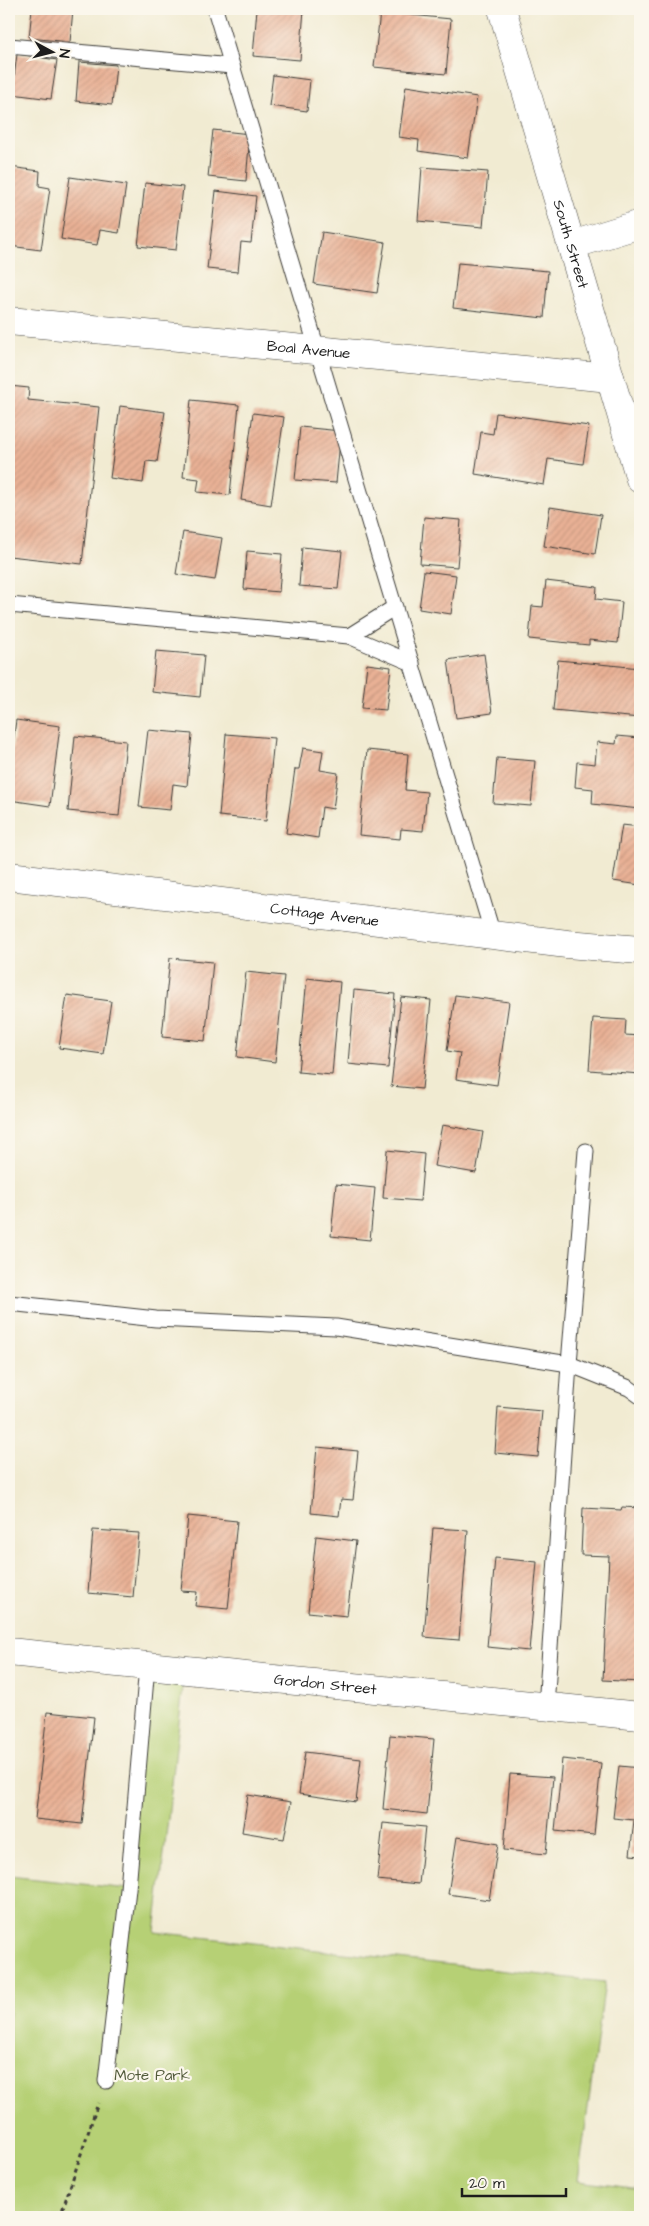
<svg xmlns="http://www.w3.org/2000/svg" width="649" height="2226" font-family="'Architects Daughter',sans-serif">
	<style>
		.green { fill: #b6d075; stroke: #697648 }
		.building { fill: url(#building-hatch) }
		.lines { fill: none; stroke-linecap: round; stroke-linejoin: round }
		.service-casing { stroke: #3c3b37; stroke-width: 17 }
		.minor-casing { stroke: #3c3b37; stroke-width: 29 }
		.tertiary-casing { stroke: #3c3b37; stroke-width: 29 }
		.path { stroke: #3c3b37; stroke-width: 3; stroke-dasharray: 4 4; stroke-linecap: butt }
		.service { stroke: #fff; stroke-width: 15 }
		.minor { stroke: #fff; stroke-width: 28 }
		.tertiary { stroke: #fff; stroke-width: 28 }
		.labels { text-anchor: middle; stroke-width: 4.5; stroke-linejoin: round; paint-order: stroke }
		.street-label { font-size: 15px; fill: #1c1c1c; stroke: #fbf7ec }
		.park-label { font-size: 15px; fill: #525b3b; stroke: #fbf7ec }
	</style>
	<defs>
		<pattern id="building-hatch" width="6" height="6" patternUnits="userSpaceOnUse" patternTransform="scale(1.25)"><rect width="6" height="6" fill="#e9b195"/><path d="M-1 1l2-2M0 6l6-6M5 7l2-2" fill="none" stroke="#c79880"/></pattern>
	</defs>
	<rect width="100%" height="100%" fill="#fbf7ec"/>
	<filter id="ink" filterUnits="userSpaceOnUse"><feTurbulence type="fractalNoise" baseFrequency=".02" numOctaves="2"/><feDisplacementMap in="SourceGraphic" scale="10" xChannelSelector="R" yChannelSelector="G"/><feConvolveMatrix kernelMatrix="1 2 1 2 8 2 1 2 1" color-interpolation-filters="sRGB"/></filter>
	<filter id="wash" filterUnits="userSpaceOnUse"><feTurbulence type="fractalNoise" baseFrequency=".0096" numOctaves="4" result="noise"/><feDisplacementMap in="SourceGraphic" scale="20" xChannelSelector="R" yChannelSelector="G"/><feGaussianBlur stdDeviation="1.12" result="paint"/><feColorMatrix in="noise" values="0 0 0 0 0 0 0 0 0 0 0 0 0 0 0 0 0 1.4 0 .05"/><feComposite in="paint" operator="in"/></filter>
	<g filter="url(#wash)">
		<rect width="100%" height="100%" fill="#f1ebd2"/>
		<polygon class="green" points="147,1666 185,1670 155,1932 605,1982 578,2181 640,2189 640,2217 9,2217 9,1876 128,1889"/>
		<g id="blocks">
			<g class="building">
				<polygon points="32,9 73,9 70,42 29,38"/>
				<polygon points="257,9 304,9 300,60 253,56"/>
				<polygon points="380,12 451,19 446,74 374,67"/>
				<polygon points="17,54 57,60 51,99 12,94"/>
				<polygon points="79,62 116,65 112,105 76,101"/>
				<polygon points="273,75 310,80 307,111 269,106"/>
				<polygon points="406,86 477,97 468,158 418,151 419,140 399,137"/>
				<polygon points="213,130 250,134 246,181 208,177"/>
				<polygon points="10,167 40,171 39,186 50,188 41,250 9,246"/>
				<polygon points="422,167 488,172 483,227 418,221"/>
				<polygon points="70,177 126,185 119,233 100,230 97,245 61,239"/>
				<polygon points="145,183 183,187 176,250 138,246"/>
				<polygon points="216,191 256,196 251,243 241,242 238,272 207,269"/>
				<polygon points="322,232 385,242 377,293 314,284"/>
				<polygon points="458,263 548,271 544,318 453,308"/>
				<polygon points="9,386 29,388 28,400 99,407 82,564 9,556"/>
				<polygon points="191,400 239,405 230,495 197,492 199,479 183,477"/>
				<polygon points="120,406 165,412 157,462 146,461 143,483 110,478"/>
				<polygon points="253,413 284,417 271,505 241,500"/>
				<polygon points="496,413 589,426 583,464 548,459 544,485 475,474 481,432 493,434"/>
				<polygon points="300,427 341,431 336,483 295,480"/>
				<polygon points="550,507 601,515 595,554 544,546"/>
				<polygon points="424,517 461,520 457,567 420,564"/>
				<polygon points="183,532 222,538 215,580 176,574"/>
				<polygon points="302,547 342,551 338,589 299,586"/>
				<polygon points="247,551 282,554 279,592 244,589"/>
				<polygon points="424,571 456,575 451,614 419,609"/>
				<polygon points="546,581 597,587 596,599 622,602 618,643 589,640 589,645 529,639 532,606 543,607"/>
				<polygon points="156,651 204,655 200,697 152,692"/>
				<polygon points="484,654 492,713 456,718 448,660"/>
				<polygon points="558,660 640,668 640,718 553,710"/>
				<polygon points="367,664 391,667 386,710 362,708"/>
				<polygon points="16,720 60,726 50,806 9,800 9,774"/>
				<polygon points="148,730 192,734 187,786 173,784 170,810 139,807"/>
				<polygon points="226,734 274,738 266,821 219,816"/>
				<polygon points="75,736 126,741 119,816 68,811"/>
				<polygon points="617,736 640,738 640,809 592,804 593,789 575,787 577,762 595,764 597,742 616,744"/>
				<polygon points="303,748 323,751 320,770 338,773 333,809 322,807 318,838 286,833 295,769 299,769"/>
				<polygon points="367,750 408,754 405,790 427,792 423,831 401,829 400,839 359,835"/>
				<polygon points="497,758 535,761 531,806 493,803"/>
				<polygon points="622,825 640,827 640,885 613,881"/>
				<polygon points="170,958 213,962 205,1041 162,1037"/>
				<polygon points="246,972 284,976 275,1062 237,1057"/>
				<polygon points="307,978 340,982 332,1075 298,1072"/>
				<polygon points="354,990 395,994 388,1068 348,1064"/>
				<polygon points="67,995 111,1001 103,1054 59,1048"/>
				<polygon points="455,995 509,1002 497,1085 456,1079 460,1053 447,1051"/>
				<polygon points="401,997 431,1000 422,1089 391,1086"/>
				<polygon points="593,1018 626,1020 625,1035 640,1036 640,1074 589,1070"/>
				<polygon points="442,1125 483,1132 476,1173 434,1166"/>
				<polygon points="387,1150 424,1154 420,1201 383,1198"/>
				<polygon points="336,1184 375,1188 370,1240 331,1236"/>
				<polygon points="498,1407 542,1411 538,1457 495,1453"/>
				<polygon points="317,1447 358,1451 353,1500 341,1499 339,1516 311,1513"/>
				<polygon points="622,1507 640,1508 640,1682 603,1680 609,1556 581,1555 583,1508 621,1510"/>
				<polygon points="188,1516 237,1521 228,1609 195,1606 197,1592 181,1591"/>
				<polygon points="433,1528 468,1530 459,1640 424,1637"/>
				<polygon points="93,1530 139,1533 133,1597 88,1593"/>
				<polygon points="316,1536 356,1541 347,1616 308,1612"/>
				<polygon points="495,1558 537,1562 529,1651 487,1647"/>
				<polygon points="47,1712 94,1717 82,1824 35,1819"/>
				<polygon points="390,1735 434,1739 427,1814 383,1809"/>
				<polygon points="305,1752 361,1759 356,1802 299,1794"/>
				<polygon points="562,1759 601,1763 594,1835 555,1831"/>
				<polygon points="619,1766 640,1768 640,1856 630,1855 634,1820 613,1818"/>
				<polygon points="510,1774 553,1777 546,1854 504,1850"/>
				<polygon points="248,1795 291,1802 284,1839 242,1832"/>
				<polygon points="383,1823 425,1827 419,1884 377,1880"/>
				<polygon points="457,1837 498,1844 489,1900 448,1894"/>
			</g>
		</g>
	</g>
	<g filter="url(#ink)">
		<use href="#blocks" fill-opacity="0" stroke="#3c3b37" stroke-width="1"/>
		<g class="lines">
			<defs>
				<g id="service">
					<polyline points="215,9 493,935"/>
					<polyline points="9,46 232,66"/>
					<polyline points="9,605 349,636 412,663"/>
					<polyline points="349,636 395,607"/>
					<polyline points="9,1303 156,1319 336,1327 569,1364 629,1388 640,1396"/>
					<polyline points="546,1707 569,1364 586,1151"/>
					<polyline points="106,2081 128,1889 147,1666"/>
				</g>
				<g id="minor">
					<polyline points="572,245 640,224"/>
					<path id="s1" d="M9 321 610 378"/>
					<path id="s2" d="M9 876 567 944 640 950"/>
					<path id="s3" d="M9 1652 640 1716"/>
				</g>
				<g id="tertiary">
					<path id="s4" d="M502 9 640 479"/>
				</g>
			</defs>
			<use href="#service" class="service-casing"/>
			<use href="#minor" class="minor-casing"/>
			<use href="#tertiary" class="tertiary-casing"/>
			<g class="path">
				<polyline points="9,2215 35,2217"/>
				<polyline points="60,2217 98,2103"/>
			</g>
			<use href="#service" class="service"/>
			<use href="#minor" class="minor"/>
			<use href="#tertiary" class="tertiary"/>
		</g>
	</g>
	<g class="labels">
		<g class="street-label">
			<text dy="5" stroke="none"><textPath href="#s4" startOffset="245">South Street</textPath></text>
			<text dy="5" stroke="none"><textPath href="#s1" startOffset="301">Boal Avenue</textPath></text>
			<text dy="5" stroke="none"><textPath href="#s2" startOffset="318">Cottage Avenue</textPath></text>
			<text dy="5" stroke="none"><textPath href="#s3" startOffset="318">Gordon Street</textPath></text>
		</g>
		<g class="park-label">
			<text x="152" y="2080">Mote Park</text>
		</g>
	</g>
	<rect width="649" height="2226" fill="none" stroke="#fbf7ec" stroke-width="30"/>
	<g transform="translate(52 52) rotate(97)" stroke="#fbf7ec" stroke-width="4" paint-order="stroke">
	<path d="M0-4L9 19L0 12L-9 19Z" fill="#1c1c1c"/>
	<text y="-8" font-size="14" font-weight="bold" text-anchor="middle" fill="#1c1c1c">N</text>
	</g>
	<path d="M462 2188v8h104v-8" fill="none" stroke="#1c1c1c" stroke-width="2.5"/>
	<text x="469" y="2188" font-size="15" fill="#1c1c1c" stroke="#fbf7ec" stroke-width="4" paint-order="stroke">20 m</text>
</svg>
